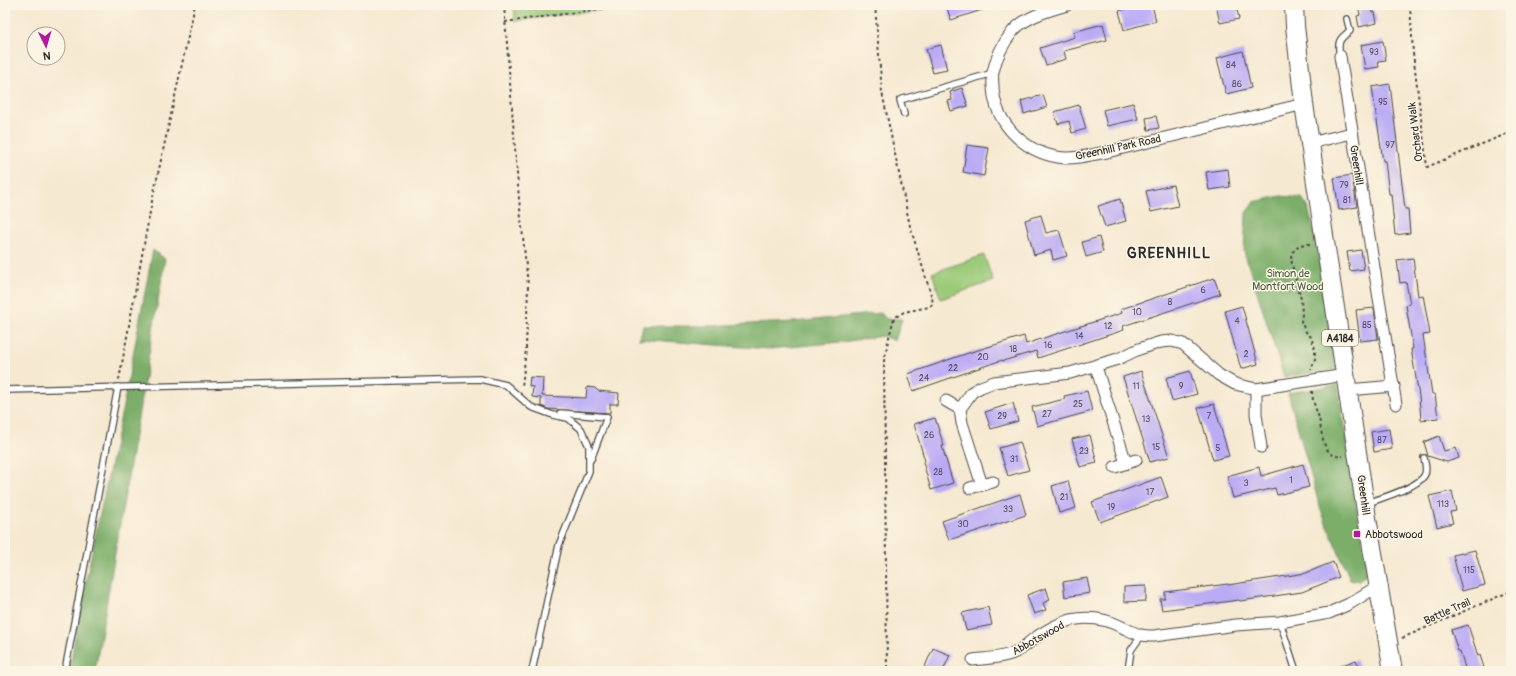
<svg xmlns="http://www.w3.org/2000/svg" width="1516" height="676" font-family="Pangolin,sans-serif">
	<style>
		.green { fill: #9bca79; stroke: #637a52 }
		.forest { fill: #7cae69; stroke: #546c4a }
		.building { fill: #baabf5 }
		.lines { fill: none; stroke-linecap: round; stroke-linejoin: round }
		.service-casing { stroke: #494844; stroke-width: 8 }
		.minor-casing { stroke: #494844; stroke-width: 13 }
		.primary-casing { stroke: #494844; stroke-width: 20 }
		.path { stroke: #494844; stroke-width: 2; stroke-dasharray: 3 3; stroke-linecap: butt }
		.service { stroke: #fff; stroke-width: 5.5 }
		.minor { stroke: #fff; stroke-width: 11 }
		.primary { stroke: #fff; stroke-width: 18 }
		.poi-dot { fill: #b5179e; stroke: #fcf5e5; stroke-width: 1.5 }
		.labels { text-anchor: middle; stroke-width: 3; stroke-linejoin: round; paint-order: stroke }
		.number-label { font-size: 9px; fill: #4f4b5e }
		.shield { fill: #fcf5e5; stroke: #6a6863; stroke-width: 1 }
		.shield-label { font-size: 10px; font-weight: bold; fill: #2b2b2b }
		.street-label { font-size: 11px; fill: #2b2b2b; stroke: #fcf5e5 }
		.park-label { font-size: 11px; fill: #4d5b42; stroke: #fcf5e5 }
		.poi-label { font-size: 11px; fill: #2b2b2b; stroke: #fcf5e5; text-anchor: start }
		.district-label { font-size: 15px; font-weight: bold; letter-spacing: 1px; fill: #2b2b2b; stroke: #fcf5e5 }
	</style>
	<rect width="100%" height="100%" fill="#fcf5e5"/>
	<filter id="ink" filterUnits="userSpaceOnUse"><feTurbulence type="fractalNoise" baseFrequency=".025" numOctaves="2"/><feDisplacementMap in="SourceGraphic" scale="8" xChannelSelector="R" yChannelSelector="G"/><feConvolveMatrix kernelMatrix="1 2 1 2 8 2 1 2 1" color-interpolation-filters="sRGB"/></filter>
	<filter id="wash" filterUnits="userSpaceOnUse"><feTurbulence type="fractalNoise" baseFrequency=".012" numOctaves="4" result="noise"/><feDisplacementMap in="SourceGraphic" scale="16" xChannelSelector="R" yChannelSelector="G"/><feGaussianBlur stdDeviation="0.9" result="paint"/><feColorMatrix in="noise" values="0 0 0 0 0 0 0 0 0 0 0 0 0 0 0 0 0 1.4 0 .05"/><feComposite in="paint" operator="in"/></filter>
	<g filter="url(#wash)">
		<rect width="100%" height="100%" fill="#f6e9d1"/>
		<g class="green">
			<polygon points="514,5 632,5 515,21"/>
			<polygon points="984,255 993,281 941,299 932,273"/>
		</g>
		<g class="forest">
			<polygon points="1281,196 1302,198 1308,207 1316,241 1337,369 1284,377 1244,251 1246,213 1254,202"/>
			<polygon points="153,250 165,259 95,671 69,671 82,599 126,392"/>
			<polygon points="881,313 886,319 902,319 895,341 883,336 842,342 769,349 639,339 643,326 704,326 794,322"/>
			<polygon points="1338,385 1356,506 1367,563 1366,574 1358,581 1350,579 1321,511 1288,393"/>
		</g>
		<g id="blocks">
			<g class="building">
				<polygon points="946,5 991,5 991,7 951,20"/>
				<polygon points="1140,5 1152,5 1156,21 1124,30 1119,11"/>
				<polygon points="1216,5 1236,5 1239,19 1220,23"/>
				<polygon points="1358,5 1371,5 1373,13 1375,12 1377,23 1359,27 1357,16 1360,15"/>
				<polygon points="1103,24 1107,40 1064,51 1066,59 1046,65 1040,48 1075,37 1073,32"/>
				<polygon points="1383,41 1386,60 1378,61 1379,67 1365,69 1361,45"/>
				<polygon points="941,45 947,70 933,73 926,49"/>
				<polygon points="1243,51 1251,88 1226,94 1217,58"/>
				<polygon points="1390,84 1405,209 1408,209 1410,233 1395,235 1391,194 1389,194 1385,161 1383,161 1372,87"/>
				<polygon points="962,88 968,106 951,111 948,101 952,100 950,92"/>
				<polygon points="1043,95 1047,107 1024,114 1021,101"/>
				<polygon points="1133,103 1138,119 1107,126 1103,110"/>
				<polygon points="1079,105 1086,129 1072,133 1069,121 1058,124 1054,112"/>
				<polygon points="1156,116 1159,128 1148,130 1146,118"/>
				<polygon points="967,145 989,148 984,176 963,172"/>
				<polygon points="1228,169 1230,187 1209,190 1206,172"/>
				<polygon points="1352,175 1357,207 1339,210 1334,178"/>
				<polygon points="1173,185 1178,206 1151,212 1146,191"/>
				<polygon points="1120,199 1126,221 1105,227 1098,206"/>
				<polygon points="1041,215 1046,233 1059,230 1067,256 1053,260 1051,250 1034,255 1025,220"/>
				<polygon points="1099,237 1103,252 1086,257 1082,242"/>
				<polygon points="1361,250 1364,269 1350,271 1347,252"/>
				<polygon points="1413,258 1418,296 1423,295 1430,334 1423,335 1432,394 1435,394 1438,418 1421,420 1419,396 1411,349 1413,349 1406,305 1410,304 1406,282 1400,283 1397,260"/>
				<polygon points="1214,278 1220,294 1123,326 1124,330 1038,358 1036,351 1003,361 1002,360 913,391 908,374 968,353 1024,336 1026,344 1059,333 1122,313 1121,309"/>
				<polygon points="1242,306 1258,364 1241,369 1225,311"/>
				<polygon points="1374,308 1378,339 1360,341 1356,310"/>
				<polygon points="1141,371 1169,457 1150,462 1123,377"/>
				<polygon points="1190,371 1197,394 1172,401 1166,378"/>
				<polygon points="530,377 543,378 542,396 586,398 587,387 595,388 598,391 619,393 618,404 610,404 610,413 548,409 541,406 541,398 532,397 533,387 529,386"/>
				<polygon points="1087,391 1092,411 1037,426 1032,407 1065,399 1064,396"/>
				<polygon points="1013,403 1018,421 991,429 985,412"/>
				<polygon points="1214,404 1229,456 1213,460 1198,408"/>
				<polygon points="935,418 944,446 942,446 953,483 931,490 923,462 925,461 914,424"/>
				<polygon points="1389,429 1392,449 1374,452 1371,432"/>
				<polygon points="1090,435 1097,463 1080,467 1072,439"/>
				<polygon points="1439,436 1444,451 1456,448 1459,458 1447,462 1428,456 1424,442"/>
				<polygon points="1020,442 1029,470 1008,476 999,448"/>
				<polygon points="1303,464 1309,487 1277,495 1275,488 1233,498 1227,476 1259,467 1261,476"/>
				<polygon points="1161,477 1168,497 1100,522 1092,502"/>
				<polygon points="1068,481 1076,508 1059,513 1052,486"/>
				<polygon points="1452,491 1456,511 1450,512 1453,523 1437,527 1429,496"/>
				<polygon points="1020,494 1026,515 949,540 942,521"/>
				<polygon points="1475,550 1485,585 1462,591 1453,555"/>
				<polygon points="1333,562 1339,577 1302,592 1240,601 1239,600 1162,610 1160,599 1165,599 1165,592 1228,584 1228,585 1306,573"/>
				<polygon points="1087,578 1090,593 1065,597 1063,582"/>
				<polygon points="1146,586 1146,601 1124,602 1124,587"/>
				<polygon points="1046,588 1050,600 1043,603 1046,610 1034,614 1027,595"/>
				<polygon points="988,607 992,625 966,630 962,613"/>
				<polygon points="1468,625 1478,656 1480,655 1485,671 1466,671 1460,651 1458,651 1451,630"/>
				<polygon points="933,648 950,655 943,671 923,671"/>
				<polygon points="1356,660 1361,671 1329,671 1329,670"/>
			</g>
		</g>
	</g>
	<g filter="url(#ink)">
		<use href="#blocks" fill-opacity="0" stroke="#494844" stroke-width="1"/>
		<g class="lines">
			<defs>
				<g id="service">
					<path d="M1340 56C1337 42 1339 39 1350 31L1347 19"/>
					<polyline points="904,114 900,100 993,73"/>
					<polyline points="5,390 480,379 506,385 531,407 553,415 568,418 581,429 589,446 589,471 559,545 532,671"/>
					<polyline points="560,413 607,417 591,459"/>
					<path d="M1367 503C1380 499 1421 486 1425 474 1427 469 1425 463 1424 458"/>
					<polyline points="1280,622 1296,671"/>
					<polyline points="65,671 118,387"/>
					<polyline points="1128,671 1131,650 1142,635"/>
				</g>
				<g id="minor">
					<path d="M1067 5C1050 10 1026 16 1013 31 1004 42 996 58 993 72 992 76 993 82 993 87 995 125 1027 155 1065 158 1078 159 1093 154 1107 152L1304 104"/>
					<polyline points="1340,56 1396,404"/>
					<polyline points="1310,143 1352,133"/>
					<polyline points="1096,367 1126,463"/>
					<polyline points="1256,389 1256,414 1261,447"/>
					<polyline points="1348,390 1394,386"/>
					<polyline points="946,401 960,409"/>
					<polyline points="1115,467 1136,460"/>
					<polyline points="982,485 962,423 960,409 972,392 981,387 994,382 1070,373 1118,359 1139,349 1161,342 1172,341 1183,344 1219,375 1235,384 1256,389 1345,375"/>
					<polyline points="970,488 993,482"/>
					<path d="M973 660C989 658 1007 658 1021 649 1026 646 1030 641 1035 638 1047 630 1063 620 1077 619 1092 617 1108 620 1122 627 1135 633 1138 636 1154 636L1236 625 1280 622 1329 613 1349 604 1378 586"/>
				</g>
				<polyline id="primary" points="1294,5 1295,26 1304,104 1367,518 1393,671"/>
			</defs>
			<use href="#service" class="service-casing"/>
			<use href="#minor" class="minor-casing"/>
			<use href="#primary" class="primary-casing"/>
			<g class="path">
				<polyline points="504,5 519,199 528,285 526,349 522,387"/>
				<polyline points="875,5 882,92 891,135 910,226 932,298 933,304 929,307 904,312 894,318 888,341 884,361 887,671"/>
				<polyline points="1410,5 1413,53 1427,167 1511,132"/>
				<polyline points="505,22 630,5"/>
				<polyline points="1310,244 1299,245 1291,254 1292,265 1301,299 1302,314 1301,322 1306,332 1311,337 1315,349 1315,359 1311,370"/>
				<polyline points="119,380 152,201 195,5"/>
				<path d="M1312 391C1312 400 1316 409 1319 418 1322 431 1322 460 1343 456"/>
				<polyline points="1402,638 1511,591"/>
			</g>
			<use href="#service" class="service"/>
			<use href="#minor" class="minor"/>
			<use href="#primary" class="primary"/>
		</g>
	</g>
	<rect class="poi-dot" x="1353" y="530" width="8" height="8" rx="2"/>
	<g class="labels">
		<g class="number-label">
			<text x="1374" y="55">93</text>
			<text x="1231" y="68">84</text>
			<text x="1237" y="87">86</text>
			<text x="1383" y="105">95</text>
			<text x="1390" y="148">97</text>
			<text x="1344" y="188">79</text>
			<text x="1347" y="203">81</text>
			<text x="1203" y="293">6</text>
			<text x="1170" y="305">8</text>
			<text x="1137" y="315">10</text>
			<text x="1237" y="324">4</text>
			<text x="1367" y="328">85</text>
			<text x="1108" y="329">12</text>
			<text x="1079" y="339">14</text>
			<text x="1048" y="348">16</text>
			<text x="1013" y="352">18</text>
			<text x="1246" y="357">2</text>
			<text x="983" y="360">20</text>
			<text x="953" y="371">22</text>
			<text x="924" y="381">24</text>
			<text x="1136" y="389">11</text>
			<text x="1181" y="389">9</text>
			<text x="1078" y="407">25</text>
			<text x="1047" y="417">27</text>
			<text x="1002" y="419">29</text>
			<text x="1209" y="419">7</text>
			<text x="1146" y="422">13</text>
			<text x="929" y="438">26</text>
			<text x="1382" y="443">87</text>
			<text x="1156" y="450">15</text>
			<text x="1218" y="451">5</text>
			<text x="1084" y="454">23</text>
			<text x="1014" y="462">31</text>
			<text x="938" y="475">28</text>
			<text x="1291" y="483">1</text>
			<text x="1246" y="486">3</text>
			<text x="1150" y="495">17</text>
			<text x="1064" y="500">21</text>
			<text x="1443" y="507">113</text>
			<text x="1111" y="510">19</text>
			<text x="1008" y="512">33</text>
			<text x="963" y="527">30</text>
			<text x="1469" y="573">115</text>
		</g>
		<rect class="shield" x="1322" y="330" width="36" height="16" rx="3"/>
		<g class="shield-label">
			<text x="1340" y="342">A4184</text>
		</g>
		<g class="street-label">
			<text transform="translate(1415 132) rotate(-97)" y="4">Orchard Walk</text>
			<text transform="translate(1118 147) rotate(-12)" y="4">Greenhill Park Road</text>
			<text transform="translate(1357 165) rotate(81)" y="4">Greenhill</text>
			<text transform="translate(1364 495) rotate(82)" y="4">Greenhill</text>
			<text transform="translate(1447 611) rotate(-24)" y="4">Battle Trail</text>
			<text transform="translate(1038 638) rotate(-29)" y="4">Abbotswood</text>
		</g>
		<g class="park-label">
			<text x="1288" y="277">Simon de<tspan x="1288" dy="13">Montfort Wood</tspan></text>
		</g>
		<g class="poi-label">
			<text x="1365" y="538">Abbotswood</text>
		</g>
		<g class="district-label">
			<text x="1169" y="258">GREENHILL</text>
		</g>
	</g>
	<rect width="1516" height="676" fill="none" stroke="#fcf5e5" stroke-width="20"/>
	<g transform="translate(46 46) rotate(175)"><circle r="19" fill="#fcf5e5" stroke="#a8a49b"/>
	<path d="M0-3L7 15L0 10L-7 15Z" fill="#b5179e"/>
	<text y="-6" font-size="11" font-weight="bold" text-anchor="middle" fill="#2b2b2b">N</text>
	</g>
</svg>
